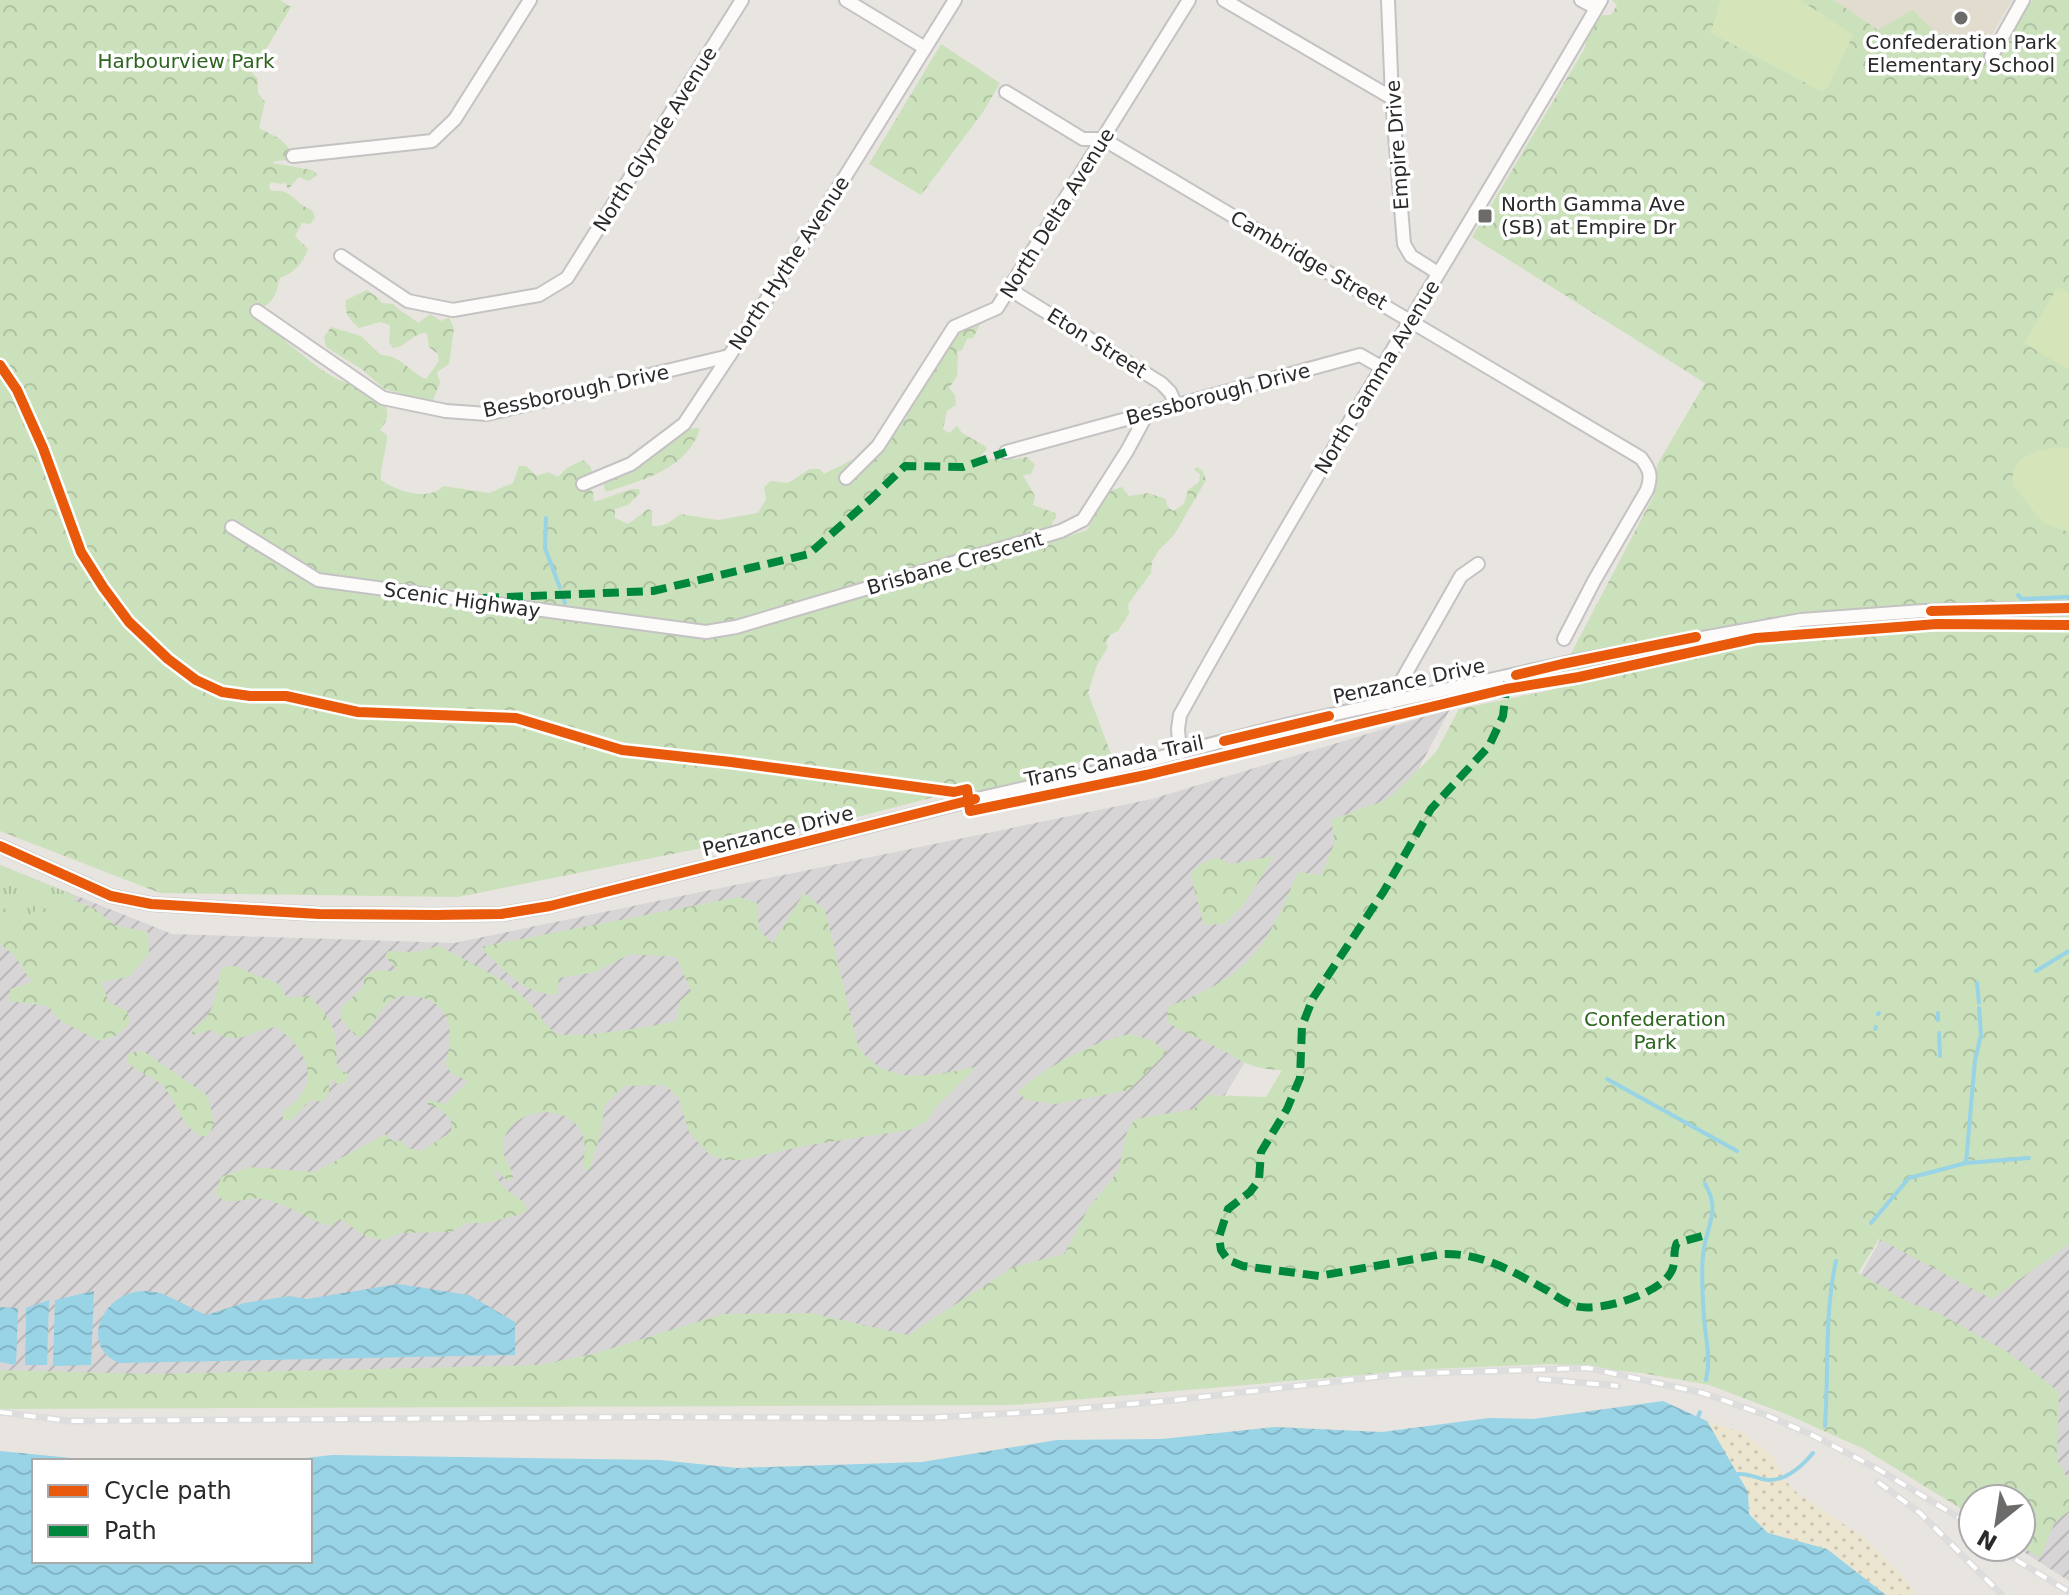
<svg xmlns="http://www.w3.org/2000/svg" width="2069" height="1595" font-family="'DejaVu Sans',sans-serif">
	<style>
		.industrial { fill: url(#industrial-furrows) }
		.education { fill: #e2dccf }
		.grass { fill: url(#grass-tufts) }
		.forest { fill: url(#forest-crowns) }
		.sand { fill: url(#sand-dots) }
		.pitch { fill: #d5e5b9 }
		.water { fill: url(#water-waves) }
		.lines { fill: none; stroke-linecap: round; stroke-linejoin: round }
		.stream { stroke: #98d3e6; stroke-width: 4 }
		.minor-casing { stroke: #c4c2c3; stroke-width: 16 }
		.minor { stroke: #fcfbfa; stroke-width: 12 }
		.rail-casing { stroke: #deddde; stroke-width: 7 }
		.rail { stroke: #fff; stroke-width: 4; stroke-dasharray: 12; stroke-linecap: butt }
		.quiet { stroke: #00873e; stroke-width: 8; stroke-dasharray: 16 8; stroke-linecap: butt }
		.cycleway-casing { stroke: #fff; stroke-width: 15 }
		.cycleway { stroke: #e8590c; stroke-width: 10 }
		.poi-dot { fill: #6c6b6a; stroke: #fff; stroke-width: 3 }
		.labels { text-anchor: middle; stroke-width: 7; stroke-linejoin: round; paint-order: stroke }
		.poi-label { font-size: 20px; fill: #2a2a2a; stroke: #fff }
		.park-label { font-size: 20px; fill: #2d641e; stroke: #fff }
		.street-label { font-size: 20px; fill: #2a2a2a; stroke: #fff }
	</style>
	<defs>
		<pattern id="industrial-furrows" width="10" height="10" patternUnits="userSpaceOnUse" patternTransform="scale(2)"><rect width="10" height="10" fill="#d8d5d7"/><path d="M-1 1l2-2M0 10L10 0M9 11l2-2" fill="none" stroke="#bab7b9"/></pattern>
		<pattern id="grass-tufts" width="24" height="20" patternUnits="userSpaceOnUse" patternTransform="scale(2)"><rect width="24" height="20" fill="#cbe1bb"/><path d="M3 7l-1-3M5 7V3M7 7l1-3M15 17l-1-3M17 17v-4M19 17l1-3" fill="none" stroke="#aec1a1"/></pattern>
		<pattern id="forest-crowns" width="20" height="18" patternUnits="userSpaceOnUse" patternTransform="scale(2)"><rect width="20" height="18" fill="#cbe1bb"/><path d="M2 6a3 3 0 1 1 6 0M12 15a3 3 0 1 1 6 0" fill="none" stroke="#aec1a1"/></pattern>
		<pattern id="sand-dots" width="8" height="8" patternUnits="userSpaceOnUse" patternTransform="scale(2)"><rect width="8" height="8" fill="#ece6d0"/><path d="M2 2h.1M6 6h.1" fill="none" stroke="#cbc5b3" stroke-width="1.8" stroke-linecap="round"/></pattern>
		<pattern id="water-waves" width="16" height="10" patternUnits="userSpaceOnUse" patternTransform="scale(2)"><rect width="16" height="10" fill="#98d3e6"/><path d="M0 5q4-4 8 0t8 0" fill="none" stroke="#83b5c5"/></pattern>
	</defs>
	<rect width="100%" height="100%" fill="#e8e4e0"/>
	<g class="industrial">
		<polygon points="1450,709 1398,808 1069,1354 0,1387 0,865 172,934 454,943 1152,799"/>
		<polygon points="1884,1233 2069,1238 2069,1581 2016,1547 2021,1547 2021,1499 1856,1283"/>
	</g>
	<polygon class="education" points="1834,0 2012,0 1989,40 1983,44 1973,38 1948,33 1878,30"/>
	<polygon class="grass" points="0,865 76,896 60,914 18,922 0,904"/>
	<g class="forest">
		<path d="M0 0H280L291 7 252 73 258 79V93L265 102 259 128 280 139 290 149V160L275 161 273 163 312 170 318 175 308 181 299 177 288 189 285 182 282 184 271 182 269 186 271 191C294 189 294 204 312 210L315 218 310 224 302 223 295 236 308 249C303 263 294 273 280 278 274 301 273 303 251 313L252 317C266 321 278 328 285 341 301 353 319 370 337 379 357 389 406 398 380 430L387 435C387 452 380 463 381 480 396 491 429 502 443 486L489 493 513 483 519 466H526L537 476 548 472 558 477 567 468 583 460 591 467 592 473 580 481 593 492 594 502 631 489H639L640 493 628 505 615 509V518L628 524 648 509 652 511V526C665 527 671 521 680 514L718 520 758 513 766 499 764 487 771 481 788 483 810 469H820L824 474 889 441 895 428 907 417 908 410 920 393 955 330 979 319 980 324 973 338 967 339 962 350 956 352 958 354 957 376 949 388 955 395 956 405 947 411 943 429 949 433 957 426 962 433 985 446 987 449 978 459H1015L1027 457 1035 465 1031 474 1023 475 1035 496 1033 505 1055 513 1056 518 1052 523V528L1020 537 1022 547 1046 544 1087 530 1107 492 1122 487 1129 496 1148 493 1166 499 1167 506 1173 511 1184 504 1188 490 1199 482 1200 474 1194 470 1196 467 1202 470 1206 480 1174 535 1159 550 1152 562 1151 573 1128 604 1129 613 1118 631 1110 635 1106 643 1108 647 1097 665 1088 693 1111 754 1076 763 1073 772 1054 775 1026 786 938 796 861 816 458 897 160 893 0 831Z"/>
		<path d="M1612 0H1834L1878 30 1913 10 1936 33 1968 36 1983 44 1989 40 1983 51 1996 61 2032 0H2069V1244L1992 1299 1879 1239 1858 1273 1908 1302 1940 1314 2009 1353 2059 1392 2057 1460 2069 1481V1511L2055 1522 2040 1558 2021 1546V1499H1973V1516L1864 1449 1786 1414 1709 1385 1642 1373 1553 1364 1431 1369 1012 1405 0 1409V1370L153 1374 539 1365 593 1354 723 1314 810 1313 908 1335 1013 1267 1064 1254 1088 1209 1118 1171 1127 1132 1135 1119 1194 1109 1207 1095 1266 1097 1282 1070C1246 1069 1243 1060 1213 1045 1197 1037 1183 1033 1168 1022L1167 1007C1249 976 1265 951 1298 872L1321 875 1335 842 1331 820 1385 800 1397 791 1436 752 1459 709 1552 690 1654 495 1657 465 1705 383 1472 237 1585 48C1585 36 1593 23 1602 15H1611L1617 5Z"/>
		<polygon points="941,44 1000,83 983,112 921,195 869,164"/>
		<path d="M367 290 378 298 382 303 393 304C401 313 410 315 418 323L430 314 441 321 449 317 454 328 449 364 437 372 440 383 433 400 426 403 383 388 363 370 326 347 324 337 331 327 361 336 381 355C401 355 409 372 426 379L439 361 438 354 429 347 427 333C411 333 407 347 393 348L389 342 390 325 380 322 359 328C349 319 344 314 346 300Z"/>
		<path d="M696 428 700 429C686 470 644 479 607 492L604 489V480L679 431Z"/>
		<polygon points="1274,856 1244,905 1224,924 1204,925 1190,873 1206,861 1218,858 1231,864"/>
		<path d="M804 893 825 910 858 1046C887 1089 933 1075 976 1067L937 1106 927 1121 910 1130 809 1145 741 1160H725L709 1154 689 1132 678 1097 665 1085 625 1086 605 1104 600 1136 589 1170H584C583 1158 587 1144 582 1133 565 1100 509 1108 503 1144 501 1159 513 1166 513 1179L508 1181 493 1168C497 1184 511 1194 524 1202L527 1210 522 1214 487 1223H468L451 1232 402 1233 383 1240 367 1237 340 1219 331 1226C306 1219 288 1203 262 1199 244 1196 229 1210 215 1193L221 1177 249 1167 315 1172 385 1134 394 1142 399 1140 408 1148 421 1151 451 1132C454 1115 442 1110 427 1104L428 1100 445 1104 469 1080C457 1077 450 1075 445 1063 455 1037 452 1003 419 997 412 996 401 995 394 999 379 1007 374 1026 362 1037L355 1035 340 1018 342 1007 364 986V978C375 966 385 972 398 971L385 956 388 951 415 952 440 946C473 965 507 978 533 1007 540 1015 548 1030 558 1034 574 1039 657 1026 676 1021L680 1001 691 991 676 957 630 954 595 972 559 978 557 994C529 998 500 967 482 949L484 946 739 897 757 903 759 930 772 943Z"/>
		<polygon points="73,900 95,909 115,925 148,932 149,954 129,977 101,982 109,1002 127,1011 130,1024 115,1036 100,1041 61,1021 48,1006 10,1001 10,989 32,982 14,955 0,944 0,904 19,922 41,907 60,914"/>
		<path d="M234 966 279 984 287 998 309 996C336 1023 336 1030 337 1068L349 1075 347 1081 339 1085 329 1078V1092L323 1102 311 1100 292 1119 285 1121 282 1116 284 1111C323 1084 309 1052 277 1027 247 1030 241 1049 211 1030L192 1035 193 1028C217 1017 215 989 222 967Z"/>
		<path d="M1130 1034 1151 1040 1167 1052 1129 1090 1055 1104 1026 1100 1017 1091C1051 1065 1088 1043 1130 1034Z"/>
		<path d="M143 1051 208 1096 214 1124 207 1137C183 1135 178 1101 163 1086 152 1075 137 1074 127 1061L129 1053Z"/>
	</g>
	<polygon class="sand" points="1707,1421 1743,1433 1772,1455 1785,1480 1796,1492 1864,1538 1901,1575 1916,1595 1886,1595 1827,1549 1768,1533 1749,1514 1748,1492"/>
	<g class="pitch">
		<polygon points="1720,0 1800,0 1853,35 1827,89 1821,91 1711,33"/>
		<polygon points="2058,287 2069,293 2069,370 2024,343"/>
		<path d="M2059 447 2069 449V532L2043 523 2013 485C2010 455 2035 451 2059 447Z"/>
	</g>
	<g class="water">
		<path d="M398 1284 469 1295 515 1322V1355L120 1363C76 1348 104 1282 155 1292 167 1294 192 1309 206 1315L244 1303 289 1296 307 1299Z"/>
		<polygon points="94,1291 91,1365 53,1366 55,1300"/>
		<polygon points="49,1300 47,1365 25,1365 26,1308"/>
		<polygon points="0,1307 18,1308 16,1365 0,1362"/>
		<polygon points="1663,1401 1707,1421 1748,1492 1749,1514 1768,1533 1827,1549 1886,1595 0,1595 0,1451 102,1461 34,1461 34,1561 310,1561 310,1461 281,1461 332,1455 660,1460 737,1468 922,1462 1057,1440 1162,1439 1275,1427 1382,1432 1489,1418 1533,1419"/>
	</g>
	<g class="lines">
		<g class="stream">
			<polyline points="546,518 545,548 560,588"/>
			<polyline points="2018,595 2022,599 2069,597"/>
			<polyline points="563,597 565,603"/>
			<polyline points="2036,971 2069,951"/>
			<polyline points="1977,983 1979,1003"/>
			<polyline points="1938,1013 1938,1020"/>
			<polyline points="1878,1014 1879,1013"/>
			<polyline points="1875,1029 1876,1027"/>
			<polyline points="1939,1033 1940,1056"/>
			<polyline points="1607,1079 1737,1151"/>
			<polyline points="1966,1163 2029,1158"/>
			<path d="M1705 1184C1722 1212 1705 1227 1703 1256 1701 1272 1703 1302 1704 1318 1706 1342 1711 1357 1706 1380"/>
			<polyline points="1871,1223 1909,1178 1966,1163 1975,1060 1981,1035 1979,1008"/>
			<polyline points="1698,1417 1700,1412"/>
			<path d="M1825 1426C1829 1371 1824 1316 1836 1261"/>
			<path d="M1737 1474C1752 1473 1758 1480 1769 1480 1787 1480 1803 1465 1813 1453"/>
		</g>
		<defs>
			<g id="minor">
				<polyline points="846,0 925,48"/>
				<polyline points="1224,0 1392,98"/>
				<polyline points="1388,0 1392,98 1404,244 1411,256 1438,273"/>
				<polyline points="1581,0 1596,8"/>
				<polyline points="1991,57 2023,0"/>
				<path d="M1006 92 1083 139H1103L1641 458C1650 470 1652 476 1647 490L1594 581 1564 639"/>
				<polyline points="293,156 432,141 455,119 530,0"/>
				<polyline points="341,256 408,301 453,310 539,295 567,278 742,0"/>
				<polyline points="1009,289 1161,383 1170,392 1176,405"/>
				<polyline points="257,311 383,398 446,411 487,414 729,356"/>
				<polyline points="1006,452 1360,355 1381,367"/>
				<polyline points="846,478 878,446 954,327 997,308 1189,0"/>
				<polyline points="583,484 631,464 684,424 800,249 955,0"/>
				<polyline points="232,527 318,580 706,632 736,627 1061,531 1083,520 1127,451 1147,414"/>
				<polyline points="1389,703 1461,576 1478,564"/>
				<path d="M1180 753 1178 729 1180 715C1314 473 1462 239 1601 0"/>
				<polyline points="0,846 111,896 151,904 319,914 435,915 501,914 550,906 968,801 1150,760 1290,724 1575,661 1801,620 1923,611 2069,608"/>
			</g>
		</defs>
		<use href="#minor" class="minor-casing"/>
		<use href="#minor" class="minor"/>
		<defs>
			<g id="rail">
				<polyline points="1539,1379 1618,1386"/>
				<polyline points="0,1412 68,1421 646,1417 924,1418 1053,1411 1175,1400 1401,1374 1588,1368 1703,1393 1766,1415 1810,1434 1876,1468 1973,1526"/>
				<polyline points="1878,1482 1920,1513 2002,1595"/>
				<polyline points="1995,1547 2069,1592"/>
			</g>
		</defs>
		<use href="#rail" class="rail-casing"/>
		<use href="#rail" class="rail"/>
		<g class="quiet">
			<polyline points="459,599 653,591 809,554 874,496 905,466 963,467 1006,452"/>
			<path d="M1507 682 1503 716 1489 746 1431 809 1384 891 1313 998 1302 1026 1300 1078 1287 1109 1261 1152 1259 1180 1250 1192 1228 1209 1219 1237 1221 1250 1228 1260 1243 1266 1319 1276 1443 1254C1483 1253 1514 1272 1548 1291 1556 1296 1566 1303 1575 1306 1598 1313 1660 1294 1671 1272 1677 1262 1672 1252 1677 1243L1702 1236"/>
		</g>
		<defs>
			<g id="cycleway">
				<polyline points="0,365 17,390 43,448 81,552 103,587 129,622 168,659 196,680 222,692 250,696 286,696 358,712 516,718 622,750 731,762 954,792 967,789 970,811 1146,775 1506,689 1579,677 1756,638 1937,624 2069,625"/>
				<polyline points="1931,611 2069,608"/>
				<polyline points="1516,675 1562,664 1696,637"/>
				<polyline points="1224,741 1329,716"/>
				<polyline points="0,846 111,896 151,904 319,914 435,915 501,914 550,906 975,799"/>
			</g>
		</defs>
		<use href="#cycleway" class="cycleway-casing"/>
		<use href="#cycleway" class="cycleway"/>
	</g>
	<g class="poi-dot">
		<circle cx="1961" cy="18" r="8"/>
		<rect x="1477" y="208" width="16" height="16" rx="4"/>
	</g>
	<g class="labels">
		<g class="poi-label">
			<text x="1961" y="49">Confederation Park<tspan x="1961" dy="23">Elementary School</tspan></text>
			<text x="1501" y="211" text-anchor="start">North Gamma Ave<tspan x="1501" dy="23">(SB) at Empire Dr</tspan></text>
		</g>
		<g class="park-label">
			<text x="186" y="68">Harbourview Park</text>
			<text x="1655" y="1026">Confederation<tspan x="1655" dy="23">Park</tspan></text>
		</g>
		<g class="street-label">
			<text transform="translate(655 139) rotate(-58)" y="7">North Glynde Avenue</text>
			<text transform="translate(1397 145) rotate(-94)" y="7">Empire Drive</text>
			<text transform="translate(1057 213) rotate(-58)" y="7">North Delta Avenue</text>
			<text transform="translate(1309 260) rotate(30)" y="7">Cambridge Street</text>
			<text transform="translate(789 263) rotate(-57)" y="7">North Hythe Avenue</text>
			<text transform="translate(1097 343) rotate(32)" y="7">Eton Street</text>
			<text transform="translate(1377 377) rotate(-59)" y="7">North Gamma Avenue</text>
			<text transform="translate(576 391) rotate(-12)" y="7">Bessborough Drive</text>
			<text transform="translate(1218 394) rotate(-15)" y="7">Bessborough Drive</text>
			<text transform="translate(955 563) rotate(-16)" y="7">Brisbane Crescent</text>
			<text transform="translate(462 600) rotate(8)" y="7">Scenic Highway</text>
			<text transform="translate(1409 681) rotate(-12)" y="7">Penzance Drive</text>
			<text transform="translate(1114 761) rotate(-12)" y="7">Trans Canada Trail</text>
			<text transform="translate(778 831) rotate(-14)" y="7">Penzance Drive</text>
		</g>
	</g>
	<rect x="32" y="1459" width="280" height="104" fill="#ffffff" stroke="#aaaaaa" stroke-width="2"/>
	<rect x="48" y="1485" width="40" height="12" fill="#e8590c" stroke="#aaaaaa" stroke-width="2"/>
	<text x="104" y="1499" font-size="24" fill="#2a2a2a">Cycle path</text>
	<rect x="48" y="1525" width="40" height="12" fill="#00873e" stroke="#aaaaaa" stroke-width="2"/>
	<text x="104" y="1539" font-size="24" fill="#2a2a2a">Path</text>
	<g transform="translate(1997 1523) rotate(210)"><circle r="38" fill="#ffffff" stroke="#aaaaaa" stroke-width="2"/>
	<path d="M0-6L14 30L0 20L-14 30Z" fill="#6c6b6a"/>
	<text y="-12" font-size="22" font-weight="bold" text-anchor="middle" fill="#2a2a2a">N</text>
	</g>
</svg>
